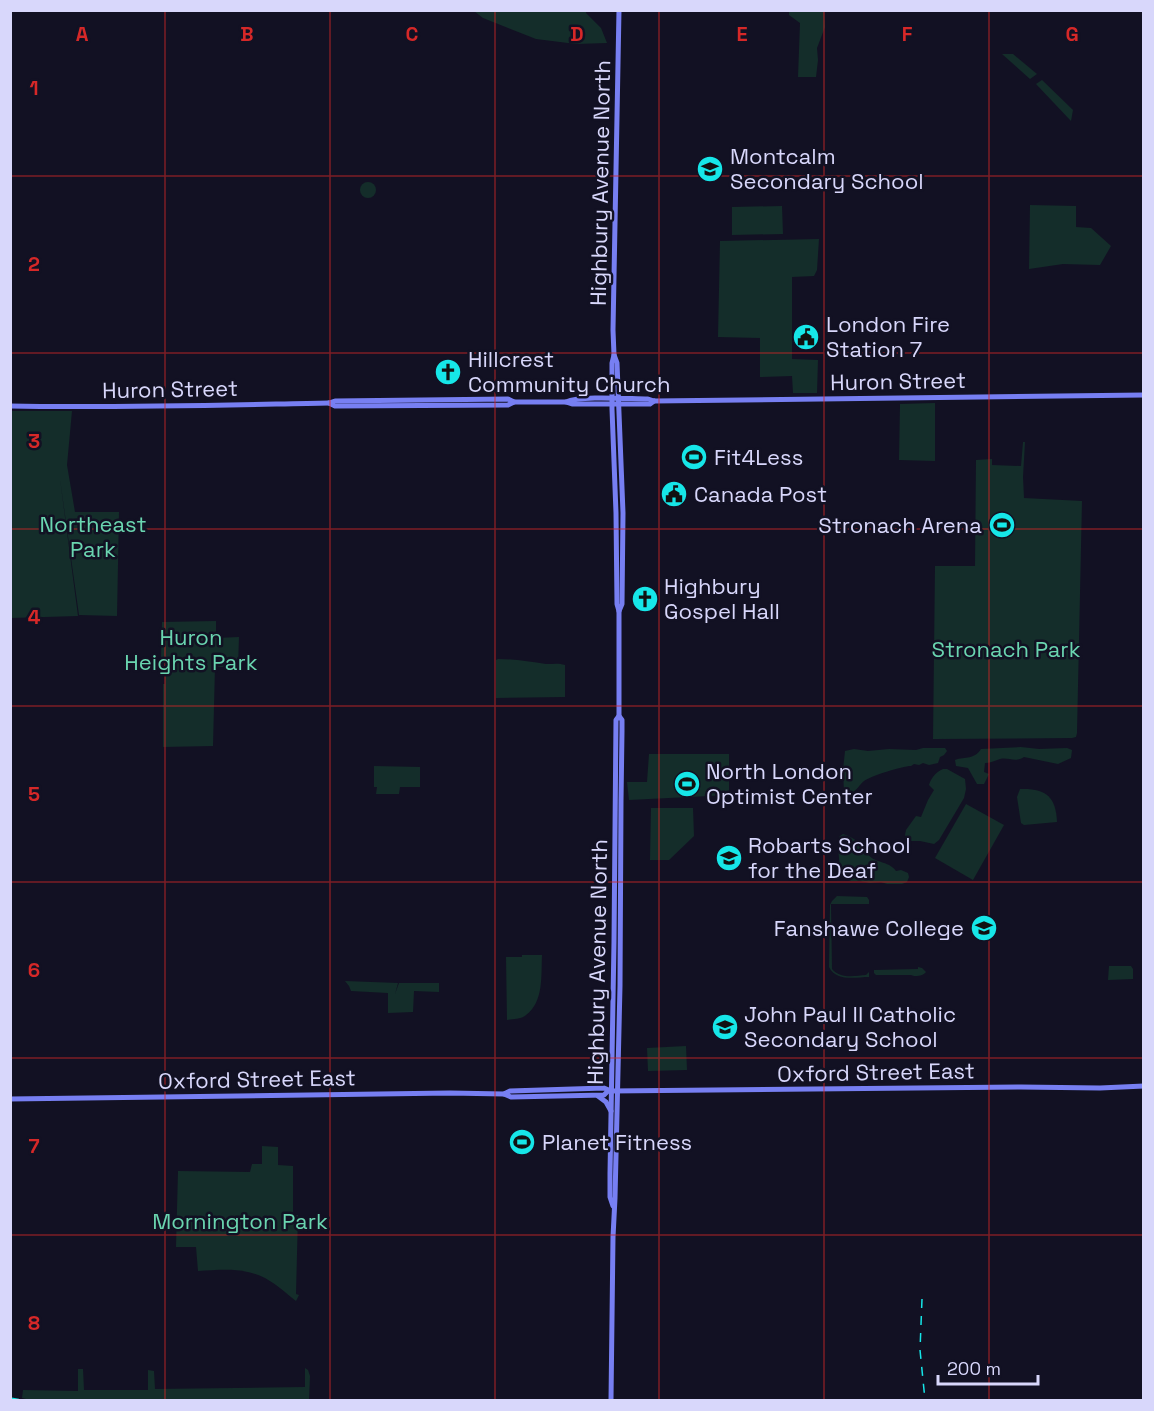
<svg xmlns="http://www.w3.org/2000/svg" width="1154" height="1411" font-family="'Space Grotesk',sans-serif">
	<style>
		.green { fill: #142d2a }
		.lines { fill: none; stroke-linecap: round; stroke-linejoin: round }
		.secondary { stroke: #777ff2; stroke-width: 5 }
		.rail { stroke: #16e6e8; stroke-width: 1.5; stroke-dasharray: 9 8; stroke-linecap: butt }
		.grid { fill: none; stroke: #d62828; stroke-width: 1.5; stroke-opacity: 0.55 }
		.labels { text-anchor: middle; stroke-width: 5; stroke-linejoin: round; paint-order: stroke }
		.poi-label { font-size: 22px; fill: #d8d7fb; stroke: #121123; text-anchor: start }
		.street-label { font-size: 22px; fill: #d8d7fb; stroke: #121123 }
		.park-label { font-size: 22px; fill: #6ad5b0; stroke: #121123 }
		.grid-label { font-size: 20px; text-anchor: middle; font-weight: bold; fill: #d62828; stroke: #121123; stroke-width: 5; stroke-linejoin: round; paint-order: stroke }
	</style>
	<rect width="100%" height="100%" fill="#121123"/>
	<g class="green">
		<polygon points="474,11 586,11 586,13 601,28 607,43 576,44 536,39 483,18"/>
		<polygon points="789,11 824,11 825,27 817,48 818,60 816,77 798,77 800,23 789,15"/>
		<polygon points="1002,54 1013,54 1037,74 1030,79"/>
		<polygon points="1042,80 1073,110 1071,121 1036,84"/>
		<circle cx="368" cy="190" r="8"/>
		<polygon points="1030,205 1076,206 1076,227 1091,228 1111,246 1100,265 1063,264 1029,269"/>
		<polygon points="782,206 783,234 732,235 732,207"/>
		<polygon points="819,239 817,270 814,276 792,277 792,359 818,360 817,393 793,393 792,376 760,377 760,338 718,337 720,241"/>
		<polygon points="935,403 935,461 899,460 900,404"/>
		<polygon points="10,411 72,411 67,465 75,512 119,512 117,616 79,615 60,479 78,616 11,618"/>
		<polygon points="1023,442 1025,442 1023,477 1024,498 1082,501 1077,733 1076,737 1072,738 933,739 935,566 975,566 976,460 992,459 992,465 1021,466"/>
		<polygon points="216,621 216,638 239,637 238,667 215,667 213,746 163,747 163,684 165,684 165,659 161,658 162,622"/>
		<path d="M498 659C514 659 530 662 546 664 553 664 559 663 565 665V697L496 698V660Z"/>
		<path d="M1021 747 1039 749 1067 748 1072 750 1071 758 1058 764 1024 757C1015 763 1009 757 1000 759 994 761 990 763 985 763L984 772 989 774 984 784H977L968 768 956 766 955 760C966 756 974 760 981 749Z"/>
		<path d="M923 748H945L947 751 944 755 940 757 938 763 929 765 923 763 919 765 914 764 911 766C902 766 871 776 864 781 860 784 857 790 853 792 850 794 847 793 844 792L843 770 845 751 854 749 868 751 889 749 916 750Z"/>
		<polygon points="649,754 729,754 729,795 629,800 627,782 647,782"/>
		<polygon points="374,766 420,767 420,787 400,787 399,794 376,794 377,787 374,787"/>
		<path d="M943 769H947L965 779 966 789 964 798 939 840 934 844 920 841H907L905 835 906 830 916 816 921 817 928 800 934 790 929 785C931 778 936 772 943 769Z"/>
		<path d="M1020 789C1045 788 1056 796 1057 822L1024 825 1021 823 1017 797Z"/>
		<polygon points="966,804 1004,825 973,880 935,858"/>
		<polygon points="651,808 693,808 694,836 669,860 650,860"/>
		<path d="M843 834C853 837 858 843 867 846L868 849 867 853C874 864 888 860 896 871L901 870 908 873 909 877 907 882 902 884H887L881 882 870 883 860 881H851L843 878 840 871 838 846 839 837Z"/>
		<path d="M837 896 867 897 869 900V904H831L832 969C840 979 855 976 866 975L869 972V977C856 977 836 982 829 967L830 905 832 901Z"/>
		<path d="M522 955H542C541 975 544 1002 526 1015 522 1019 513 1019 507 1020L506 957H522Z"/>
		<polygon points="1109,966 1131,966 1133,969 1133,979 1108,980"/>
		<path d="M918 967 922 968 926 972C923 976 918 976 914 976L911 975H876L874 973V970L918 969Z"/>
		<polygon points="345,981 398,983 395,994 399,983 439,983 439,992 414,991 413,1012 388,1013 388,993 351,991 349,986"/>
		<polygon points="686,1046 687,1070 648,1071 647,1048"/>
		<path d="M262 1146 278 1147V1165L293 1166V1215H298L296 1294 299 1295 296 1301C286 1293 276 1284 265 1278 244 1267 220 1270 198 1271L196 1247H176L178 1171 250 1172 252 1164H262Z"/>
		<polygon points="305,1368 308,1370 310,1376 309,1400 30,1400 22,1398 23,1390 78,1391 78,1369 83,1369 84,1390 148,1390 148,1370 154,1371 155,1389 305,1387"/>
	</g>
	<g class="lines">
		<g class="secondary">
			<polyline points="619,10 613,330 614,355 617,363 623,513 622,604 619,611"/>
			<polyline points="566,402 572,404 650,404 654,401"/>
			<polyline points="329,403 335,406 508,405 514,402"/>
			<path d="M10 406C117 408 223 405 329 403L335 401 508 399 514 402H566C581 395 630 399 648 399L654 401 1144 395"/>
			<polyline points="504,1094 511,1097 604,1095 608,1091"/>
			<polyline points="598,1096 606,1102 611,1111"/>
			<polyline points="10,1099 450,1093 504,1094 510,1091 604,1088 611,1091 1021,1087 1100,1088 1144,1086"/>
			<polyline points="613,1206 610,1197 610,1174 614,942 616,720 619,716"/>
			<polyline points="611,1400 613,1237 615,1198 620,986 621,801 622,731 622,720 619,716 619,611 617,604 616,513 612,409 612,363 614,355"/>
		</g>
		<g class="rail">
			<polyline points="922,1299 920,1350 925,1400"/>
			<polyline points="10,1398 22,1400"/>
		</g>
	</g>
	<path class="grid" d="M165 10V1400M330 10V1400M495 10V1400M659 10V1400M824 10V1400M989 10V1400M10 176H1144M10 353H1144M10 529H1144M10 706H1144M10 882H1144M10 1058H1144M10 1235H1144"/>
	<defs>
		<symbol id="school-disc" viewBox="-11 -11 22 22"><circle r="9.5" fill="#16e6e8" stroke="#121123"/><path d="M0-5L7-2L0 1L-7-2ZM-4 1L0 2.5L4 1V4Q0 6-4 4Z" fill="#111"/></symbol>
		<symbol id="civic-disc" viewBox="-11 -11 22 22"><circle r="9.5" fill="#16e6e8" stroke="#121123"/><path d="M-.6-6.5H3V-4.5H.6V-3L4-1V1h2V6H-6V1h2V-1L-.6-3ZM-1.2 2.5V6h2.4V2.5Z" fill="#111"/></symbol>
		<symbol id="church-disc" viewBox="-11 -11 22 22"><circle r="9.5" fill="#16e6e8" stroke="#121123"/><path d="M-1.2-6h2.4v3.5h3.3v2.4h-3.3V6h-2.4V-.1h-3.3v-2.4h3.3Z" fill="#111"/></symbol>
		<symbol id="stadium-disc" viewBox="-11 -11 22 22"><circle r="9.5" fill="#16e6e8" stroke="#121123"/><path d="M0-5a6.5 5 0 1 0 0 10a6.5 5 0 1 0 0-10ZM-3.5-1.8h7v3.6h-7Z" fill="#111"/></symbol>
		<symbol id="university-disc" viewBox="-11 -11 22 22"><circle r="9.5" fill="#16e6e8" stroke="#121123"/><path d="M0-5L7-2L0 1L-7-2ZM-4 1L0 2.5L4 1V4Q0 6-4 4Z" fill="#111"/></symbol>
	</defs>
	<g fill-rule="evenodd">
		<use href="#school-disc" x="695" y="154" width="30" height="30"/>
		<use href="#civic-disc" x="791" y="322" width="30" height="30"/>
		<use href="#church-disc" x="433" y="357" width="30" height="30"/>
		<use href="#stadium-disc" x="679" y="442" width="30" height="30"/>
		<use href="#civic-disc" x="659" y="479" width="30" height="30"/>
		<use href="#stadium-disc" x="987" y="510" width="30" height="30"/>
		<use href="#church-disc" x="630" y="584" width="30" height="30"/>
		<use href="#stadium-disc" x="672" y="769" width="30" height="30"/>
		<use href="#school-disc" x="714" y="843" width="30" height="30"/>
		<use href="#university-disc" x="969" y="913" width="30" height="30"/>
		<use href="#school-disc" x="710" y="1012" width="30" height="30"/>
		<use href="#stadium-disc" x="507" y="1127" width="30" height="30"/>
	</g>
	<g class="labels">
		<g class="poi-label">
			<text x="730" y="164">Montcalm<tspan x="730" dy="25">Secondary School</tspan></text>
			<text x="826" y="332">London Fire<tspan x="826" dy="25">Station 7</tspan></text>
			<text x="468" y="367">Hillcrest<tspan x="468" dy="25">Community Church</tspan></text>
			<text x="714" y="465">Fit4Less</text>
			<text x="694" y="502">Canada Post</text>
			<text x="982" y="533" text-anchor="end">Stronach Arena</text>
			<text x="664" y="594">Highbury<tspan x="664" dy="25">Gospel Hall</tspan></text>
			<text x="706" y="779">North London<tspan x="706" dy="25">Optimist Center</tspan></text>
			<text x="748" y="853">Robarts School<tspan x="748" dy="25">for the Deaf</tspan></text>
			<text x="964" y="936" text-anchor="end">Fanshawe College</text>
			<text x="744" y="1022">John Paul II Catholic<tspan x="744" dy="25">Secondary School</tspan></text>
			<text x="542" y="1150">Planet Fitness</text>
		</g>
		<g class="street-label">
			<text transform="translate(600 183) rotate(-89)" y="8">Highbury Avenue North</text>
			<text transform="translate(898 381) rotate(-1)" y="8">Huron Street</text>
			<text transform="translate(170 389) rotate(-1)" y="8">Huron Street</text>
			<text transform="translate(597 962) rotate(-89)" y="8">Highbury Avenue North</text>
			<text transform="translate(876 1072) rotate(-1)" y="8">Oxford Street East</text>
			<text transform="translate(257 1079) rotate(-1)" y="8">Oxford Street East</text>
		</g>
		<g class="park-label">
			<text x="93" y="532">Northeast<tspan x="93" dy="25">Park</tspan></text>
			<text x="191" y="645">Huron<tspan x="191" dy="25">Heights Park</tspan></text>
			<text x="1006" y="657">Stronach Park</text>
			<text x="240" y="1229">Mornington Park</text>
		</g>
	</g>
	<g class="grid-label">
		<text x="82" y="41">A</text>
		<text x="247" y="41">B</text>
		<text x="412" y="41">C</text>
		<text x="577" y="41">D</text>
		<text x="742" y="41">E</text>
		<text x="907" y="41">F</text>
		<text x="1072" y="41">G</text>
		<text x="34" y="95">1</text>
		<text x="34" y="271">2</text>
		<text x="34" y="448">3</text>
		<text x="34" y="624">4</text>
		<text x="34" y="801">5</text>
		<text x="34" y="977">6</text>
		<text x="34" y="1153">7</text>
		<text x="34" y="1330">8</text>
	</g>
	<rect width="1154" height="1411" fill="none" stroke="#d8d7fb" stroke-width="24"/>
	<path d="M938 1375v9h100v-9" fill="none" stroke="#d8d7fb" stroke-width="3"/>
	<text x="947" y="1375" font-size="18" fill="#d8d7fb" stroke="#121123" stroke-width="4.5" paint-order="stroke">200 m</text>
</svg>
